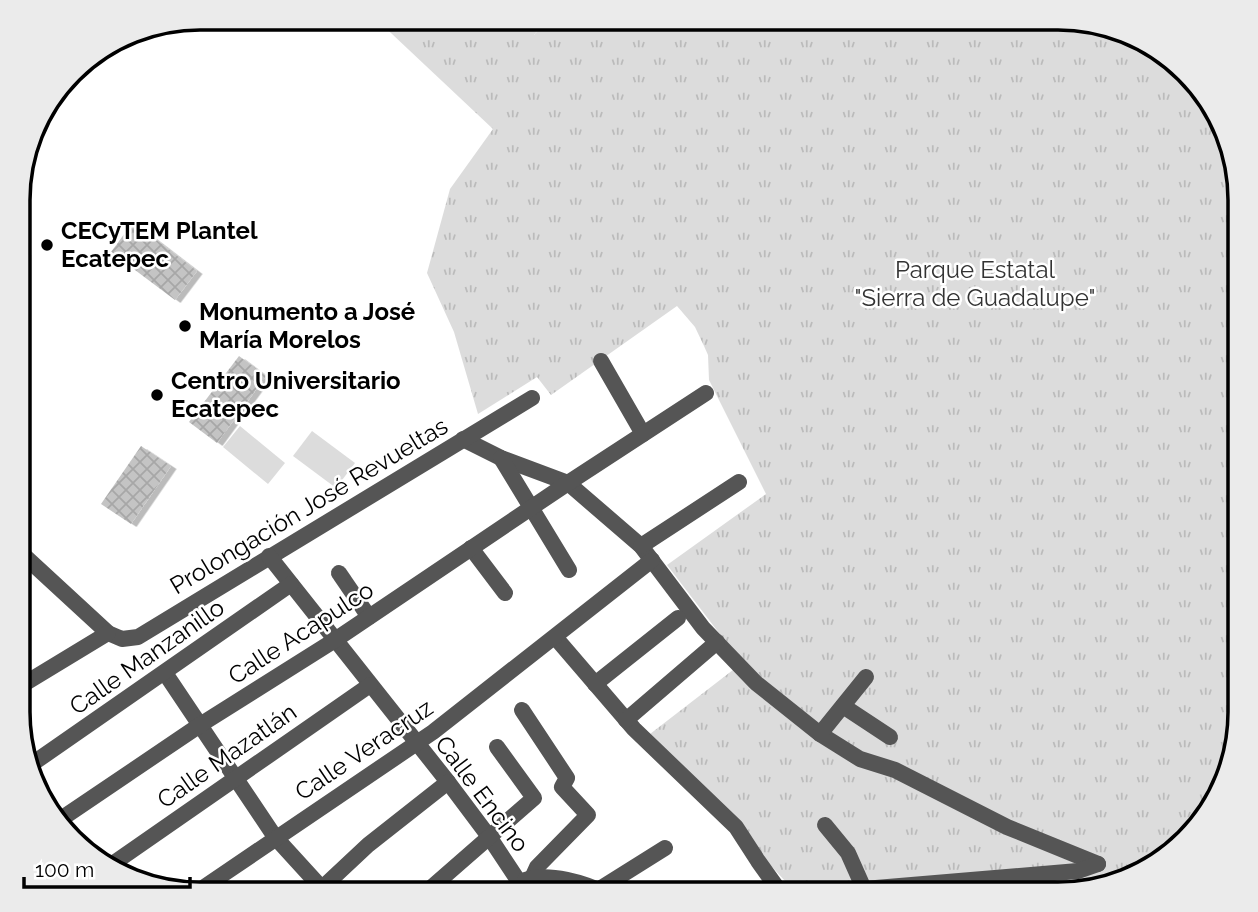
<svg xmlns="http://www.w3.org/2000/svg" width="1258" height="912" font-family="Raleway,sans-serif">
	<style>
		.grass { fill: url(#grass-tufts) }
		.pitch { fill: #dcdcdc }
		.building { fill: url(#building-cross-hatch); filter: url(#shadow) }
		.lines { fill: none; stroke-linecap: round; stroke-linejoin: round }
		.minor { stroke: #555; stroke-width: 16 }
		.poi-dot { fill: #000; stroke: #fff; stroke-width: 2.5 }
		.labels { text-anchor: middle; stroke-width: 5; stroke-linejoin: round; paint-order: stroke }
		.poi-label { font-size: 24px; font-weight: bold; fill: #000; stroke: #fff; text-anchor: start }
		.park-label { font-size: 24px; fill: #333; stroke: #fff }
		.street-label { font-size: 24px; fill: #000; stroke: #fff }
		.rim { fill: none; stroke: #000; stroke-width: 3.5 }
	</style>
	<defs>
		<pattern id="grass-tufts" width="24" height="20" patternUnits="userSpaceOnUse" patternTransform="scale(1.75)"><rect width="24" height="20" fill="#dcdcdc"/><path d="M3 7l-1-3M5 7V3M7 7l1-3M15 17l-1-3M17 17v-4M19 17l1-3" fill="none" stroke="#bbb"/></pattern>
		<pattern id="building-cross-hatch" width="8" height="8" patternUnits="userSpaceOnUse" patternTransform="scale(1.75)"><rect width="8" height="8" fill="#c4c4c4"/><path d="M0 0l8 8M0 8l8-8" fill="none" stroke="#a7a7a7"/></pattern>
		<filter id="shadow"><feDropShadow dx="5.5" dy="3" stdDeviation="0" flood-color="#0004"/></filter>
	</defs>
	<rect width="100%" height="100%" fill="#fff"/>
	<polygon class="grass" points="375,18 547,18 534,35 549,18 1069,18 1169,56 1221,119 1240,189 1240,723 1202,823 1138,876 1071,891 1050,885 956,894 797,894 650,734 742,663 667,565 766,494 709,380 708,355 704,346 695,327 677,306 551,395 537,377 478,414 454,332 427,273 450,189 493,129"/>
	<g class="pitch">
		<polygon points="240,426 285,463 268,484 223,447"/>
		<polygon points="312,431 355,463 336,488 293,456"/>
	</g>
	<g class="building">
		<polygon points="133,222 197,271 175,300 111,252"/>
		<polygon points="239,356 266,376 217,443 189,422"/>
		<polygon points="141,446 171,466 131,524 101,504"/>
	</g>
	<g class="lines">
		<g class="minor">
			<polyline points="601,361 643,434"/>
			<polyline points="463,439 501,458 568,483 641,546 703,628 756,683 820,734 860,759 895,770 1007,827 1098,864"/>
			<polyline points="501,458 569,570"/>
			<polyline points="641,546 739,482"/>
			<polyline points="471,548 505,593"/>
			<polyline points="19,551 108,633 122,639 138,637 532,398"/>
			<polyline points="269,556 448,782 490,838 527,894"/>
			<polyline points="339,573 369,617"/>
			<polyline points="555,637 634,729 736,827 758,861 778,889 785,894"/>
			<polyline points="165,673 275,837 327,894"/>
			<polyline points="595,684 678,618"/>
			<polyline points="19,687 108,633"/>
			<polyline points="843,706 890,737"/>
			<polyline points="522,710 567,778 562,787 588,815 537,867 532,878"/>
			<polyline points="626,720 717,642"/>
			<polyline points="820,734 866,677"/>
			<polyline points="29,766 291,584"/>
			<polyline points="58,821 200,725 335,640 568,483 706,393"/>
			<polyline points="825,825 848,853 864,889"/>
			<polyline points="111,865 370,685"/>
			<path d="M525 880C549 872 585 883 607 894"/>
			<polyline points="321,889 368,845 448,782"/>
			<polyline points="598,890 665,848"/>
			<polyline points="194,894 433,732 652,560"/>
			<polyline points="424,894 534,798 497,747"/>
			<polyline points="832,894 864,889 1078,871 1098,864"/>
		</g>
	</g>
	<g class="poi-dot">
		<circle cx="47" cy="245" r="7"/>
		<circle cx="185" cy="326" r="7"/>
		<circle cx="157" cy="395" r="7"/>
	</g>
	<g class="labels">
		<g class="poi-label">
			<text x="61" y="239">CECyTEM Plantel<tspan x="61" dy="28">Ecatepec</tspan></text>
			<text x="199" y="320">Monumento a José<tspan x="199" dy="28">María Morelos</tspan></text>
			<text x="171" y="389">Centro Universitario<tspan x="171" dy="28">Ecatepec</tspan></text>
		</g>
		<g class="park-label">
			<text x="975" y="278">Parque Estatal<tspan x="975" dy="28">"Sierra de Guadalupe"</tspan></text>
		</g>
		<g class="street-label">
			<text transform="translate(309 506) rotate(-31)" y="8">Prolongación José Revueltas</text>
			<text transform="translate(301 633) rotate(-33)" y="8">Calle Acapulco</text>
			<text transform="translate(147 657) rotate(-35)" y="8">Calle Manzanillo</text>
			<text transform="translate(364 750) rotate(-34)" y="8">Calle Veracruz</text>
			<text transform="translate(227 756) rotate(-35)" y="8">Calle Mazatlán</text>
			<text transform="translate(482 794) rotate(53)" y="8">Calle Encino</text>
		</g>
	</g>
	<path d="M0 0H1258V912H0ZM200 30H1058A170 170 0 0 1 1228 200V712A170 170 0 0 1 1058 882H200A170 170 0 0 1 30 712V200A170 170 0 0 1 200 30Z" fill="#ebebeb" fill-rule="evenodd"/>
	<path class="rim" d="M200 30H1058A170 170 0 0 1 1228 200V712A170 170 0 0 1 1058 882H200A170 170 0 0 1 30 712V200A170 170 0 0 1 200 30Z"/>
	<path d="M24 877v10h166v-10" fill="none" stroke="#000000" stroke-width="3.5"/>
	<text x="35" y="877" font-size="21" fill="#000000" stroke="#ffffff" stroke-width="5" paint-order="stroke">100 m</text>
</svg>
